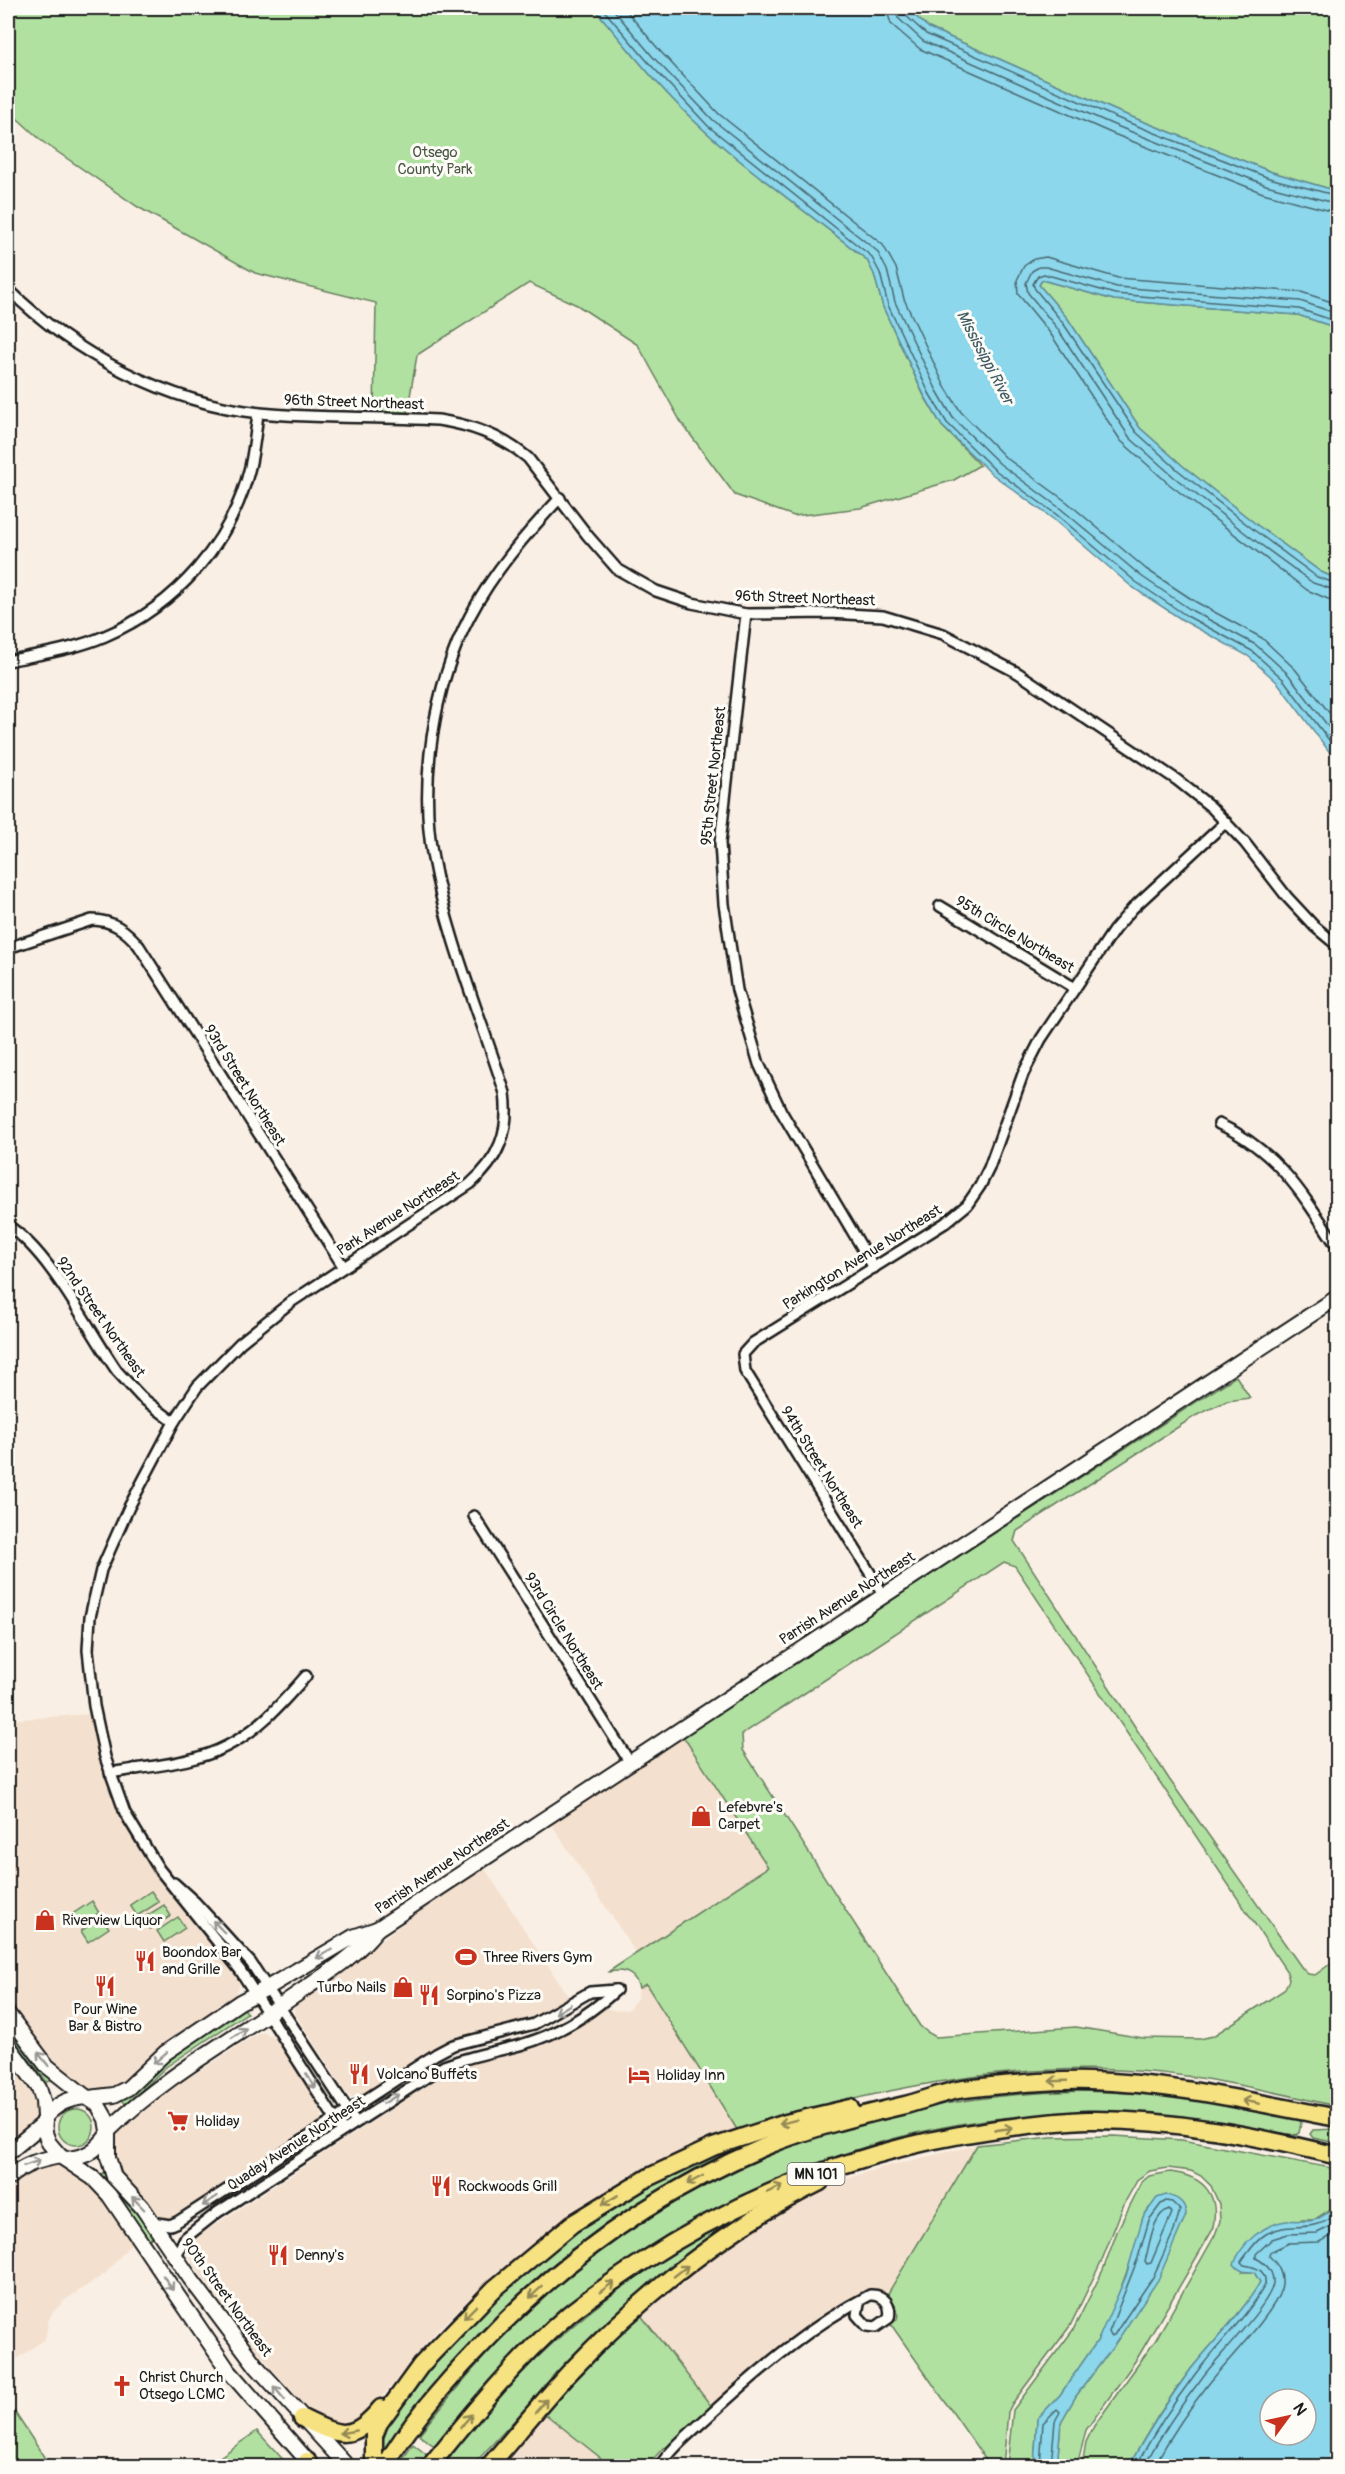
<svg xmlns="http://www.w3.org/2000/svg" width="1345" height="2474" font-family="Pangolin,sans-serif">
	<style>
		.built { fill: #f4e0ce }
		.green { fill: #b1e1a1; stroke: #667e5e; stroke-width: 1.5; fill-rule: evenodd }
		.water { fill: #8cd7ec; stroke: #5f8c99; stroke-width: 1.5; fill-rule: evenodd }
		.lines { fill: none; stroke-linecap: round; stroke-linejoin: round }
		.shore { stroke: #49676f; stroke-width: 1.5 }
		.street-casing { stroke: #1c1c1c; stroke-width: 14 }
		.secondary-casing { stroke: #1c1c1c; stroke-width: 18 }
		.highway-casing { stroke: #1c1c1c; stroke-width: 21 }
		.street { stroke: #fdfcf7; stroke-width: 9 }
		.secondary { stroke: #fdfcf7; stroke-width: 14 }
		.highway { stroke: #f6e281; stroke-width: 16 }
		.oneway { stroke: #989794 }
		.oneway2 { stroke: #948954 }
		.labels { text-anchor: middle; stroke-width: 6; stroke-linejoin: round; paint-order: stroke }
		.shield { fill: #fdfcf7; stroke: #605f5e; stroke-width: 1.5 }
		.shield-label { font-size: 14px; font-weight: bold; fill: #1c1c1c }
		.park-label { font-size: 15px; fill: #495744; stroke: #fdfcf7 }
		.street-label { font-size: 15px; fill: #1c1c1c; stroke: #fdfcf7 }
		.poi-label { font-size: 15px; fill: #1c1c1c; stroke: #fdfcf7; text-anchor: start }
		.water-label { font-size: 16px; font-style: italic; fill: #435d65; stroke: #fdfcf7 }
	</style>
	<rect width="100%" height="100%" fill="#f9efe4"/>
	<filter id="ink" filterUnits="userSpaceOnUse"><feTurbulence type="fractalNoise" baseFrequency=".0167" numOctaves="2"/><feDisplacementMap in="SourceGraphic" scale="12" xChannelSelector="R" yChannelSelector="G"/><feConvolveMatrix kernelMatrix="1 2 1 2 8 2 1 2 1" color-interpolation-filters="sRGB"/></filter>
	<g filter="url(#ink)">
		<g class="built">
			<polygon points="91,1714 101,1757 116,1803 133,1836 154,1868 222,1953 238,1978 239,1986 233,1999 121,2084 103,2089 91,2089 72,2079 49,2055 8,2000 8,1720"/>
			<polygon points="683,1736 769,1867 636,1953 550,1822"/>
			<polygon points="483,1866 569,1998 524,2025 468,2035 444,2043 357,2097 352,2097 346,2093 294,2012 295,2002"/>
			<polygon points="646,1984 738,2131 547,2235 503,2269 440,2327 362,2421 352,2426 330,2425 312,2414 256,2350 218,2299 192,2262 189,2249 192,2240 442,2076 459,2066 491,2057 510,2055 547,2044 604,2008 618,2011 629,2009 638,1997 639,1988"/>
			<polygon points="259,2033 265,2033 277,2039 323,2108 321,2119 319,2123 176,2218 169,2221 163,2220 122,2178 117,2169 113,2154 115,2136 128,2120 168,2088 195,2074"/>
			<polygon points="8,2052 28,2075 37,2098 37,2112 34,2120 24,2130 8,2144"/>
			<polygon points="977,2145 887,2295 874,2290 868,2291 814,2321 765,2358 712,2407 640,2314 712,2253 789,2202 828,2185 879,2168"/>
			<polygon points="43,2164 58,2164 74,2172 89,2185 106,2203 130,2240 130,2245 106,2273 65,2300 53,2312 49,2319 45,2339 8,2366 8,2185 21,2172"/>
			<polygon points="544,2413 611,2466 497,2466"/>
		</g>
		<g class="green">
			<path d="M8 8H594C629 50 664 94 705 131 756 177 813 216 867 260L874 274 883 307 924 396 942 426 980 465 954 480 860 508 794 516 735 495 681 422 638 345 577 305 529 283 417 355 407 414 374 412 376 303 255 273 138 207 43 142 8 110Z"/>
			<polygon points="906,8 1337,8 1337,191 1272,172 1119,112 929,28"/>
			<polygon points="1042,280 1114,300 1298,315 1337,328 1337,579 1321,572 1257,525 1183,466 1140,428 1068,319 1039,285"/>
			<path d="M1236 1376 1250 1398 1227 1401 1195 1416 1017 1531 1014 1541 1169 1779 1302 1968 1308 1974 1315 1975 1337 1959V2106C1287 2095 1237 2083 1186 2076 1034 2055 882 2086 738 2131L646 1984 639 1988C635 1972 623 1969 608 1972L768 1867 683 1736ZM1004 1562 1015 1566 1287 1972 1289 1980 1284 1990 1213 2036 1200 2039 1143 2038 1076 2027 936 2037 927 2032 920 2026 743 1750 742 1735 747 1731Z"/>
			<polygon points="151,1891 159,1902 137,1916 130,1905"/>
			<polygon points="92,1901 99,1913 78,1926 71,1915"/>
			<polygon points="164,1905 171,1916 150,1929 143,1918"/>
			<polygon points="102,1917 109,1928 88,1942 81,1931"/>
			<polygon points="178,1917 185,1928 164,1942 157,1931"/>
			<polygon points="244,2008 247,2013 166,2067 126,2105 121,2098 192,2042"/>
			<polygon points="8,2021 53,2078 47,2082 8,2033"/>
			<path d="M1083 2091 1154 2094 1205 2101 1300 2120 1301 2123 1299 2133 1295 2135C1228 2125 1161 2115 1093 2114 928 2110 765 2170 628 2260 606 2274 585 2293 564 2311 517 2352 475 2394 437 2444L433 2445 420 2436V2433C468 2373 518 2315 579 2266 719 2152 904 2094 1083 2091Z"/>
			<circle cx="76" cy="2127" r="18"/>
			<polygon points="1337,2129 1337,2143 1313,2138 1310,2134 1313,2130"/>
			<path d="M1114 2136 1182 2140 1337 2169V2205L1314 2220H1300L1243 2272H1254L1260 2282C1242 2314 1214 2340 1191 2369 1168 2399 1147 2432 1129 2466H1082L1086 2442 1094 2426 1155 2341 1215 2235 1220 2221 1219 2204 1211 2186 1201 2176 1191 2171 1168 2168 1150 2171 1138 2179 1124 2204 1102 2260 1070 2326 1012 2404 1008 2412 1003 2466H990L890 2323 897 2320C900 2309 894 2302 887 2295L977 2145 1051 2137Z"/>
			<path d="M733 2145 735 2149C585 2222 472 2320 379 2459L376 2444 394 2407 479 2312 575 2228 609 2205Z"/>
			<polygon points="104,2172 111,2184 155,2235 147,2241 99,2176"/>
			<path d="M1170 2172C1205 2176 1221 2196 1212 2231L1138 2357 1086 2430 1077 2466H1057L1061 2422 1076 2396 1113 2347 1150 2207 1143 2217 1133 2255 1110 2317 1098 2340 1060 2395 1037 2419 1034 2466H1007L1013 2410 1073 2330 1103 2270 1118 2229 1142 2182 1149 2176Z"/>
			<path d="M735 2218 738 2222 636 2299 587 2342 472 2466H444C517 2360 622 2277 735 2218Z"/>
			<polygon points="640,2314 712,2407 670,2446 663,2448 655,2457 654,2466 611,2466 544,2413"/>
			<polygon points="8,2402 50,2466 8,2466"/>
			<polygon points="257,2431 289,2466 207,2466"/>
			<polygon points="413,2444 427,2455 422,2466 404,2466 400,2463"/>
		</g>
		<g class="water">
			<path d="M594 8H906L929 28 1119 112 1272 172 1337 191V328L1298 315 1114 300 1042 280 1039 285 1068 319 1140 428 1183 466 1257 525 1321 572 1337 579V762L1278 683 1248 656 1184 621 1132 587 1053 519 992 474 942 426 924 395 883 307 874 274 867 260C813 216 756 177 705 131 664 94 629 50 594 8Z"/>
			<path d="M1166 2195C1177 2197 1186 2202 1186 2215L1158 2280 1113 2347 1076 2396 1061 2422 1057 2466H1034L1037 2419 1060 2395 1098 2340 1126 2276 1143 2217 1157 2198Z"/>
			<path d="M1337 2205V2466H1129C1147 2433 1168 2400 1191 2369 1214 2340 1242 2314 1260 2282L1254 2272C1245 2272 1240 2272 1234 2264 1242 2242 1263 2225 1286 2221 1295 2219 1306 2223 1314 2220 1322 2217 1331 2211 1337 2205ZM1270 2399H1306V2435H1270Z"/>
		</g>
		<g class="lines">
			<g class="shore">
				<polyline points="602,8 648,62 708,126 871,256 880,273 888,305 929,393 947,423 995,470 1057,515 1136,582 1187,616 1252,651 1283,679 1338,752"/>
				<polyline points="612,8 653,57 713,120 877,251 887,270 895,302 936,389 953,418 1000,464 1061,509 1141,576 1191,610 1256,645 1288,674 1338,739"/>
				<polyline points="624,8 660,51 719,114 883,245 896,268 904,299 944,385 961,412 1005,457 1067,502 1146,569 1196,602 1262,638 1295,669 1338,724"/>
				<polyline points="886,8 891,24 920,49 1111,133 1263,193 1338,213"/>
				<polyline points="895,8 898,18 923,41 1114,125 1266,185 1338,204"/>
				<polyline points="902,8 904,14 926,34 1117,118 1269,178 1338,196"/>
				<polyline points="1338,304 1301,292 1118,278 1046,257 1034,259 1024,266 1017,280 1018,294 1050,333 1121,441 1169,484 1307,590 1328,599 1338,600"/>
				<polyline points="1338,314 1300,301 1117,287 1046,267 1039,267 1032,271 1026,283 1028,293 1057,328 1130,438 1174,477 1249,536 1313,583 1338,591"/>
				<polyline points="1338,322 1299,309 1115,294 1044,274 1038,276 1033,284 1035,289 1063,323 1136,432 1179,471 1254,530 1317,577 1338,584"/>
				<polygon points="1166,2201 1172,2202 1180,2210 1174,2231 1153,2277 1114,2335 1111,2336 1109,2332 1138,2258 1149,2220 1161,2204"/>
				<path d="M1169 2209 1172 2213 1151 2263 1147 2264 1145 2261C1150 2245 1152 2215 1169 2209Z"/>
				<polyline points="1040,2466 1043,2423 1057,2409 1060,2412 1055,2421 1051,2466"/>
				<path d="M1136 2466C1153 2434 1174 2402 1196 2373 1219 2343 1247 2317 1265 2285 1267 2270 1256 2267 1244 2265L1241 2262 1243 2259C1250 2250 1256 2240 1266 2234 1292 2219 1311 2236 1338 2213"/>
				<path d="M1144 2466C1160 2436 1180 2406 1202 2378 1216 2358 1271 2304 1273 2283 1274 2271 1265 2263 1256 2258V2254L1272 2239 1288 2234 1317 2233 1338 2223"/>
				<path d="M1154 2466C1170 2437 1190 2407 1211 2381 1229 2358 1273 2315 1281 2289 1285 2276 1278 2264 1269 2256L1270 2252 1289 2243 1319 2242 1338 2233"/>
			</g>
			<defs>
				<g id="street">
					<path d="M8 289C74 354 167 403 260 413 319 419 379 416 438 420 472 425 502 436 528 458L588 536 617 569 656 591 692 603 746 614 829 613 883 616 943 634 1018 673 1177 780 1211 807 1245 843 1287 897 1314 926 1338 946"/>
					<polyline points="746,614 720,843 724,904 737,990 759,1064 781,1111 874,1268"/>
					<path d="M8 661C40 654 75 649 105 636 176 606 232 542 250 467 254 449 256 431 258 413"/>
					<polyline points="940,906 1075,988"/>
					<path d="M8 948 92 920C112 920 126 930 139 946L343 1266"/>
					<path d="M1219 1124C1278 1151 1304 1196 1338 1248"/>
					<path d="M8 1226C49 1251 88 1329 117 1371L141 1397 174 1422"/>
					<polyline points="474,1516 629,1761"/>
					<polyline points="883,1594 745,1371 743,1354 753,1343 945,1223 967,1205 980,1186 989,1168 1023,1074 1041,1039 1114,930 1133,908 1226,822"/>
					<path d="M110 1773C148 1766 193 1764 227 1746 259 1730 283 1702 306 1676"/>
					<polyline points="174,1883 195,1902 251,1963 355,2121"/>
					<path d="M342 2130 240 1970 159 1869 125 1813 105 1757 94 1706 88 1650 90 1617 101 1570 129 1507 174 1422 197 1387 240 1343 291 1302 470 1184C499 1159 510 1131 505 1093 481 1018 447 937 433 859 419 783 433 686 470 616 493 572 526 534 560 498"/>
					<polyline points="152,2222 170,2225 177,2222 436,2054 453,2045 534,2024 590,1992 616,1990"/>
					<path d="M176 2256 185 2238 218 2212 444 2066C469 2056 494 2052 520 2045 556 2035 589 2015 616 1990"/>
					<path d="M660 2466C673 2446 694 2430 711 2414 760 2369 811 2325 870 2295 884 2294 892 2305 889 2318L876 2327 867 2326 857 2315 859 2303"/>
				</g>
				<g id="secondary">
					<polyline points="8,2014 47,2066 86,2097"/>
					<polyline points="8,2045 39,2088 43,2101 45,2133 49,2143 60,2156 93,2178 109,2195 228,2370 312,2466"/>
					<polyline points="89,2098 114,2095 128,2088 165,2053 240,2002 267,1988 353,1937 377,1929 1338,1297"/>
					<path d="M45 2117C58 2103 67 2099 86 2097L98 2105 106 2119 108 2131V2157L114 2177 142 2207 190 2278 257 2367 347 2466"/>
					<path d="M108 2131C165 2075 235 2038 300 1992 329 1972 355 1957 377 1929"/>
					<polyline points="8,2153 45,2122"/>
					<path d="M65 2159C86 2158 96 2151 108 2134"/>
					<path d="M8 2178C24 2164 39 2160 60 2156"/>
				</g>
				<g id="highway">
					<path d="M302 2418C339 2436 352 2443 381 2408"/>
					<polyline points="307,2461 309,2466"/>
					<polyline points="374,2466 374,2436 379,2423 421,2365 494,2289 572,2224 649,2177 713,2147 786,2123 850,2108"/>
					<path d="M385 2466C410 2423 445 2383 480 2347 560 2261 656 2193 764 2147 809 2128 858 2116 905 2105 921 2101 937 2095 953 2091 965 2088 978 2088 991 2086 1023 2083 1056 2080 1089 2081 1173 2083 1255 2103 1338 2118"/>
					<path d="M430 2466C473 2413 516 2360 568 2315 590 2297 615 2280 639 2264 748 2192 868 2147 997 2129 1027 2125 1058 2121 1089 2120 1173 2119 1256 2136 1338 2156"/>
					<path d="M489 2466C516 2435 542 2402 570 2372 642 2296 725 2228 820 2182"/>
				</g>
			</defs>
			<use href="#street" class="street-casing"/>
			<use href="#secondary" class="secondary-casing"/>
			<use href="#highway" class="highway-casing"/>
			<use href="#street" class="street"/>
			<use href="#secondary" class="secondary"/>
			<use href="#highway" class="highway"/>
		</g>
		<defs><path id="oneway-shaft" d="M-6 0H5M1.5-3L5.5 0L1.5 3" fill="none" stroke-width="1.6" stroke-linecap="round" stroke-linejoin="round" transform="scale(1.5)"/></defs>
		<g class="oneway">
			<use href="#oneway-shaft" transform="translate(219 1927) rotate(-134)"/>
			<use href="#oneway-shaft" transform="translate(324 1954) rotate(150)"/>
			<use href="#oneway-shaft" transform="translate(563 2009) rotate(148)"/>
			<use href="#oneway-shaft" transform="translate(239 2033) rotate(-33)"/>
			<use href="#oneway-shaft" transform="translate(160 2058) rotate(139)"/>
			<use href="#oneway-shaft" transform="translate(43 2059) rotate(-129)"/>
			<use href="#oneway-shaft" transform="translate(311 2081) rotate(57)"/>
			<use href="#oneway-shaft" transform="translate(391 2099) rotate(-32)"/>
			<use href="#oneway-shaft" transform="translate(32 2163) rotate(-19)"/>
			<use href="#oneway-shaft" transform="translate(210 2201) rotate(147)"/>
			<use href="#oneway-shaft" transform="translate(138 2203) rotate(-134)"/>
			<use href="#oneway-shaft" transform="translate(168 2283) rotate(56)"/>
			<use href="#oneway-shaft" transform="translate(279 2393) rotate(-130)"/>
		</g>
		<g class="oneway2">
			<use href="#oneway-shaft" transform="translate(1058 2081) rotate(178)"/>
			<use href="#oneway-shaft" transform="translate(1251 2102) rotate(-169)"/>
			<use href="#oneway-shaft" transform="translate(788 2122) rotate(165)"/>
			<use href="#oneway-shaft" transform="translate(1004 2129) rotate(-8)"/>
			<use href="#oneway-shaft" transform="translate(695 2180) rotate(152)"/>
			<use href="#oneway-shaft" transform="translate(775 2189) rotate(-24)"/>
			<use href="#oneway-shaft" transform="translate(610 2200) rotate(149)"/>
			<use href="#oneway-shaft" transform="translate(681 2271) rotate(-38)"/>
			<use href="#oneway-shaft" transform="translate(607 2287) rotate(-36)"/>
			<use href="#oneway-shaft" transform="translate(536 2292) rotate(137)"/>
			<use href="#oneway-shaft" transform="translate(470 2312) rotate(135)"/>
			<use href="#oneway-shaft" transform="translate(541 2406) rotate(-49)"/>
			<use href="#oneway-shaft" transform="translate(466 2421) rotate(-51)"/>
			<use href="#oneway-shaft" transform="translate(348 2432) rotate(170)"/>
		</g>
	</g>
	<defs>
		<symbol id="shop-bare" viewBox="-9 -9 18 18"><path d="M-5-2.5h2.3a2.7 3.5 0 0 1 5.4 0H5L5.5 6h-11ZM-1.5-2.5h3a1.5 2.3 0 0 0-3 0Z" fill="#c8321e" stroke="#fdfcf7" stroke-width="2.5" paint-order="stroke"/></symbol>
		<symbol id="stadium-bare" viewBox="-9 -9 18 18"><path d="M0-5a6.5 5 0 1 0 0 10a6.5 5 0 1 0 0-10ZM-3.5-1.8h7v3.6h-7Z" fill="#c8321e" stroke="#fdfcf7" stroke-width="2.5" paint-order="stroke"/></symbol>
		<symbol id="restaurant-bare" viewBox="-9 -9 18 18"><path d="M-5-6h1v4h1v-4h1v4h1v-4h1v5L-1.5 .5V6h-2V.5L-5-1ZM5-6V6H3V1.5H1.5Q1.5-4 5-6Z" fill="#c8321e" stroke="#fdfcf7" stroke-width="2.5" paint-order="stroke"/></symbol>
		<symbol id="hotel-bare" viewBox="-9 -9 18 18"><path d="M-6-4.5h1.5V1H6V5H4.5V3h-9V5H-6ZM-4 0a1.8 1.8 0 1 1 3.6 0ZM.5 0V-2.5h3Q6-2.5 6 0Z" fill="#c8321e" stroke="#fdfcf7" stroke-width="2.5" paint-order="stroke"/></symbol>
		<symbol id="supermarket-bare" viewBox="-9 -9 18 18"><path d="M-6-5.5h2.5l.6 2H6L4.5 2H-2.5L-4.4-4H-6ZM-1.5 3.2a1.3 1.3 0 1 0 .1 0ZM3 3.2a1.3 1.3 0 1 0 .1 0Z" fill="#c8321e" stroke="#fdfcf7" stroke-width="2.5" paint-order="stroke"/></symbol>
		<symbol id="church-bare" viewBox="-9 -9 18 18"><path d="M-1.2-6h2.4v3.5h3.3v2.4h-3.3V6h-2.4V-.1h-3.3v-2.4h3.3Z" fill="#c8321e" stroke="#fdfcf7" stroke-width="2.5" paint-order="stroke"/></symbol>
	</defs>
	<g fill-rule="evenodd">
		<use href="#shop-bare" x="686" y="1801" width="30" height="30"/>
		<use href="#shop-bare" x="30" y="1905" width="30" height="30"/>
		<use href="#stadium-bare" x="451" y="1942" width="30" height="30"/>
		<use href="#restaurant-bare" x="130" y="1946" width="30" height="30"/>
		<use href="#restaurant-bare" x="90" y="1971" width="30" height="30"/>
		<use href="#shop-bare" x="388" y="1972" width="30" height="30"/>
		<use href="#restaurant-bare" x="414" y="1980" width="30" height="30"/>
		<use href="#restaurant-bare" x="344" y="2059" width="30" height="30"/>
		<use href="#hotel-bare" x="624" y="2060" width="30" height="30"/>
		<use href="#supermarket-bare" x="163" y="2106" width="30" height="30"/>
		<use href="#restaurant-bare" x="426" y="2171" width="30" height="30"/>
		<use href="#restaurant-bare" x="263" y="2240" width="30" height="30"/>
		<use href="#church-bare" x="107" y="2371" width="30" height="30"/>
	</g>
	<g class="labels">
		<rect class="shield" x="787.5" y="2163" width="57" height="22" rx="4.5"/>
		<g class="shield-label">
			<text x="816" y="2179">MN 101</text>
		</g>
		<g class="park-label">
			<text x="435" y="157">Otsego<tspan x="435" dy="17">County Park</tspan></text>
		</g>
		<g class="street-label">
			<text transform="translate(354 402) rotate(2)" y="5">96th Street Northeast</text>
			<text transform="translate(805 598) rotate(2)" y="5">96th Street Northeast</text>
			<text transform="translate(713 776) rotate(-84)" y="5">95th Street Northeast</text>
			<text transform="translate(1015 934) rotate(31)" y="5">95th Circle Northeast</text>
			<text transform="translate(245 1085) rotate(58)" y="5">93rd Street Northeast</text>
			<text transform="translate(398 1213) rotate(-33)" y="5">Park Avenue Northeast</text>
			<text transform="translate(862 1257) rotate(-32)" y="5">Parkington Avenue Northeast</text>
			<text transform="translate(101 1317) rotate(55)" y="5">92nd Street Northeast</text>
			<text transform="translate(822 1467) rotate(58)" y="5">94th Street Northeast</text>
			<text transform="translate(847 1598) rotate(-33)" y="5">Parrish Avenue Northeast</text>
			<text transform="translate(564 1631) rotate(58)" y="5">93rd Circle Northeast</text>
			<text transform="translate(442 1866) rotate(-34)" y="5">Parrish Avenue Northeast</text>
			<text transform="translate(296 2143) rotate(-33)" y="5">Quaday Avenue Northeast</text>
			<text transform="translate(227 2297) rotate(54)" y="5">90th Street Northeast</text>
		</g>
		<g class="poi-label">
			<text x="718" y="1812">Lefebvre's<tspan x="718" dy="17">Carpet</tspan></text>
			<text x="62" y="1925">Riverview Liquor</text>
			<text x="162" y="1957">Boondox Bar<tspan x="162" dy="17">and Grille</tspan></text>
			<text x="483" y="1962">Three Rivers Gym</text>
			<text x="386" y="1992" text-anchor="end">Turbo Nails</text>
			<text x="446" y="2000">Sorpino's Pizza</text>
			<text x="105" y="2014" text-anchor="middle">Pour Wine<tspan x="105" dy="17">Bar &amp; Bistro</tspan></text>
			<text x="376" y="2079">Volcano Buffets</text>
			<text x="656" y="2080">Holiday Inn</text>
			<text x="195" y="2126">Holiday</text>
			<text x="458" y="2191">Rockwoods Grill</text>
			<text x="295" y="2260">Denny's</text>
			<text x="139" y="2382">Christ Church<tspan x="139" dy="17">Otsego LCMC</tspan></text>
		</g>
		<g class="water-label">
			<text transform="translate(986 357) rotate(62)" y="6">Mississippi River</text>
		</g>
	</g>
	<rect width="1345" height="2474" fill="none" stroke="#fdfcf7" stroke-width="30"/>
	<rect x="15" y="15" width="1315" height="2444" fill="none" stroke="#1c1c1c" stroke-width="2" filter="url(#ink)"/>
	<g transform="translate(1288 2417) rotate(57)"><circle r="28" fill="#fdfcf7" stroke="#a3a29f" stroke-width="1.5"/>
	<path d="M0-4.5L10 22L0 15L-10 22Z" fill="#c8321e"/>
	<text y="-9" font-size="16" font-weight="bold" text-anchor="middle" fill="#1c1c1c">N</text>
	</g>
</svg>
